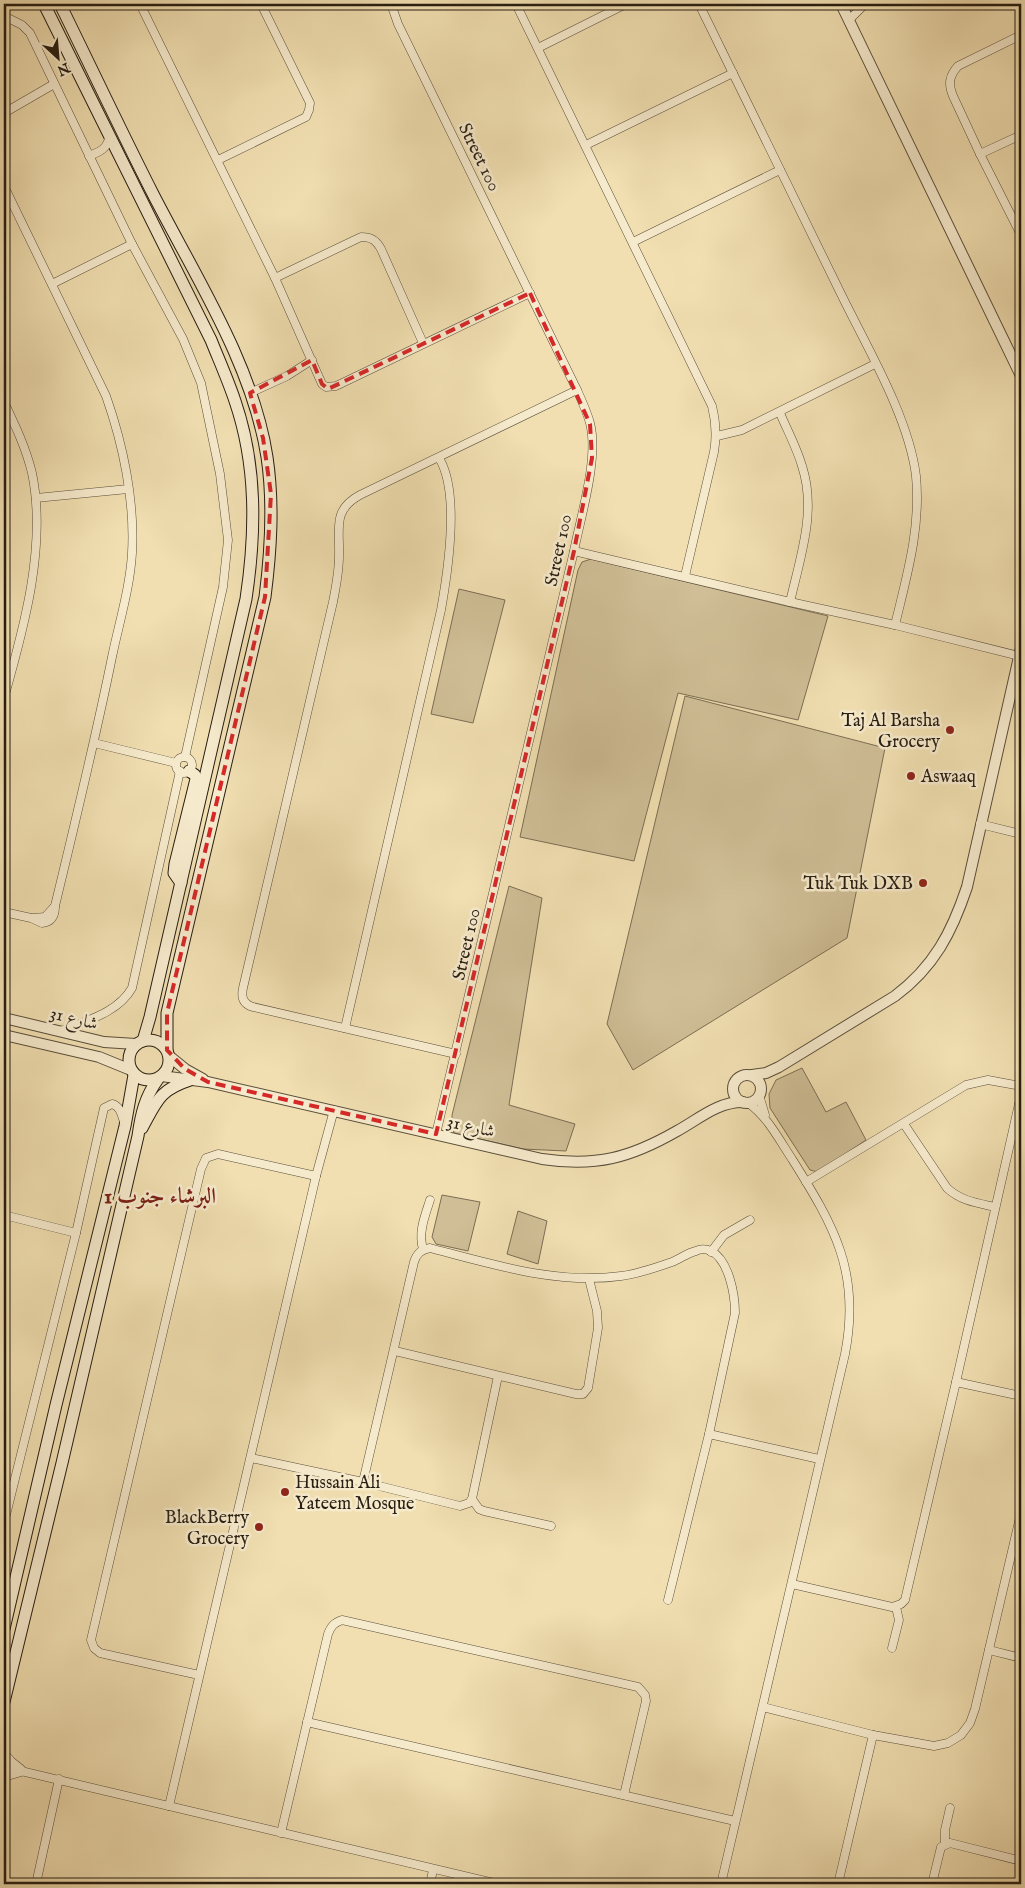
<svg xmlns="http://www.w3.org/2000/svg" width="1025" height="1888" font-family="'IM FELL English',Amiri,serif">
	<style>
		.green { fill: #cfbe96; stroke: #7b6e54 }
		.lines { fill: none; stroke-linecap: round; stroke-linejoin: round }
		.minor-casing { stroke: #5a4e3a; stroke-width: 9 }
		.tertiary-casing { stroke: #5a4e3a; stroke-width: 12 }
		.secondary-casing { stroke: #271d12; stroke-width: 13 }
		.minor { stroke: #f6eacc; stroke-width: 8 }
		.tertiary { stroke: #f6eacc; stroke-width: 10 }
		.secondary { stroke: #f6eacc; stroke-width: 11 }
		.marked { fill: none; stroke: #d62828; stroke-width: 4; stroke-dasharray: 10 6; stroke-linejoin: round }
		.poi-dot { fill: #8f2418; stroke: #f6eacc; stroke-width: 2 }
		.labels { text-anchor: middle; stroke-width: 5; stroke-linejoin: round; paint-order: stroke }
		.street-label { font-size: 18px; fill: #271d12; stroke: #f6eacc }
		.poi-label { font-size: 18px; fill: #271d12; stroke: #f6eacc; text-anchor: end }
		.district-label { font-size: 22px; font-weight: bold; fill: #7a1f14; stroke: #f6eacc }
	</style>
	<rect width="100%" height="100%" fill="#f1dfb1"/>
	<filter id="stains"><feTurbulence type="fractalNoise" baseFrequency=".004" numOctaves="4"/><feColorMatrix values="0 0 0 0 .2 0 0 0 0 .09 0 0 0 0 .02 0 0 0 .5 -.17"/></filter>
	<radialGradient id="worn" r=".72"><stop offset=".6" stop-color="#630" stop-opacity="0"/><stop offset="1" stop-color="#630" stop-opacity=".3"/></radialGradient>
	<g class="green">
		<polygon points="591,559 828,616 798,720 678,693 634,861 520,837 578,570 582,562"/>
		<polygon points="459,589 505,600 473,723 431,714"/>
		<polygon points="685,696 885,748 847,938 633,1070 607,1024"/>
		<polygon points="509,886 542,898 509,1105 575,1124 566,1151 523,1149 454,1133 452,1125 452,1115"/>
		<polygon points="802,1068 826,1112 846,1102 866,1140 818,1172 810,1170 770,1108 769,1094 776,1080"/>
		<polygon points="442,1195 480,1202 468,1251 436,1244 432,1237"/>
		<polygon points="518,1211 547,1221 538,1264 507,1254"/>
	</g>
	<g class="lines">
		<defs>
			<g id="minor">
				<polyline points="140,4 275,278 322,384 326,387 336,386 530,293"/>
				<path d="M391 4 398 24 577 390C582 401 587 412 590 423 599 458 581 515 574 551L436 1134"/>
				<path d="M516 4 712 406C716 422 717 435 714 452L685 576"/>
				<path d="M699 4C746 101 794 198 842 296 868 349 909 418 916 476 921 528 907 575 895 625"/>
				<polyline points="4,16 22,25 30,33 132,244 183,339 201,383 220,474 228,540 223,587 185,757"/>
				<polyline points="849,20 865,4"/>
				<path d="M1021 35 958 66C949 76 948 84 953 96L980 154 1021 235"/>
				<polyline points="538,48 626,4"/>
				<polyline points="4,113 54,84"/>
				<polyline points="586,145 733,73"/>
				<polyline points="980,154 1021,135"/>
				<path d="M89 156C99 152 107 149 109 138"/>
				<polyline points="218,160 306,117 309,110 310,103 261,4"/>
				<path d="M4 186 106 396C123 444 135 501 132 553 130 588 119 623 112 657 95 741 75 823 55 906 55 915 52 922 42 923L31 918 4 912"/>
				<polyline points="633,242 780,170"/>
				<path d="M275 278 361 237C371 237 376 240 381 249L423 343"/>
				<polyline points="52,284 132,244"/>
				<polyline points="250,393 287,376 312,360"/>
				<path d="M4 402C15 425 26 448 32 473 47 545 24 628 4 698"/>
				<path d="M780 413C787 430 797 448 802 466 817 511 800 558 790 602"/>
				<polyline points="717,436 742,430 875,364"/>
				<polyline points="36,498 128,489"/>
				<polyline points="574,551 790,602 895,625 1019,656"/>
				<polyline points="94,743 176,763"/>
				<circle cx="184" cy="765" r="8"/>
				<polyline points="980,824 1021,834"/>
				<polyline points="33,918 45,917 55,906"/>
				<path d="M345 1028 441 610C448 571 460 492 439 458"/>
				<path d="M61 1031C85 1021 118 1013 132 988L180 771"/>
				<path d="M456 1054 253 1007C243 1004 241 997 243 988L333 602C336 587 339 571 339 556 340 529 332 510 360 495L577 390"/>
				<polyline points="759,1095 765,1115"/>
				<path d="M904 1124 947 1188C961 1201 977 1203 995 1207"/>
				<polyline points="806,1182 966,1085 988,1080 1021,1086"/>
				<polyline points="4,1215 76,1233"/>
				<path d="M423 1249C418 1232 425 1216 430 1200"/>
				<polyline points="711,1252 724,1235 750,1220"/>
				<polyline points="395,1351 576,1394 583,1394 588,1388 598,1328 597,1311 589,1279"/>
				<polyline points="956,1382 1021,1396"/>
				<polyline points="709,1434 819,1459"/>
				<polyline points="251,1458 363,1482 460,1506 469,1503 472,1499 498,1376"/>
				<path d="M363 1482 414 1262C417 1253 421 1250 430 1248 491 1264 558 1285 621 1276 638 1274 655 1268 672 1262 680 1259 687 1253 696 1251 700 1249 706 1249 711 1251 729 1260 735 1295 735 1313L709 1434 668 1600"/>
				<polyline points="472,1499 479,1509 484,1511 551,1526"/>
				<path d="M4 1523 76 1233 104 1108 112 1104C121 1106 122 1117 125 1125"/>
				<polyline points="792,1584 892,1607 901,1604 905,1600 956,1382 1021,1095"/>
				<polyline points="892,1648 899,1620 896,1607"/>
				<polyline points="989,1650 1021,1658"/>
				<polyline points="199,1675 100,1653 94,1648 91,1640 201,1169 206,1158 218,1154 316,1176"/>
				<polyline points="763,1707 873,1735 934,1746 948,1743 961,1735 970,1723 975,1709 1021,1513"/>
				<polyline points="307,1722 735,1821"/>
				<polyline points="4,1753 11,1761 21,1769"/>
				<polyline points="4,1767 498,1884"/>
				<polyline points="4,1777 21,1772"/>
				<polyline points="169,1806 316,1176 334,1110"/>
				<path d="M281 1833 328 1634C331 1626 334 1623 342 1620L638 1687 645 1695 646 1701 624 1795"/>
				<polyline points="945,1844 945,1830 950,1808"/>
				<polyline points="36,1884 59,1779"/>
				<polyline points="430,1884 433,1870"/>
				<path d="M721 1884 845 1354C861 1272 834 1226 792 1159 778 1138 768 1117 747 1102"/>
				<polyline points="838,1884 873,1735"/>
				<polyline points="932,1884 941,1847 950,1843 1021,1861"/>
			</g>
			<g id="tertiary">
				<polyline points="841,4 1021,376"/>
				<polyline points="4,1018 104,1042 136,1044"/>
				<polyline points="4,1035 99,1057 131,1070"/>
				<polyline points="169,1056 185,1069 203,1079"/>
				<path d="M752 1075 766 1073 779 1067 895 996C934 967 952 932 967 887L1021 648"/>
				<circle cx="747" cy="1089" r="14"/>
				<path d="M161 1076 208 1082 542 1159C596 1167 630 1158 677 1131 699 1119 717 1102 743 1102"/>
			</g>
			<g id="secondary">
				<path d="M44 4 211 340C219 360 228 380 235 401 257 465 256 532 246 599L150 1017 143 1041"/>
				<path d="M60 4C91 67 121 131 153 194 195 276 253 365 267 457 274 504 271 550 265 597L167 1013V1050"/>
				<polyline points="181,883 174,873 175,864 196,779 195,775 189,771"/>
				<circle cx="149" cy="1060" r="20"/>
				<path d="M142 1128C157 1101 159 1090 190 1080"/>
				<polyline points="4,1629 56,1405 125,1126 134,1075"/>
				<path d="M4 1702 62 1463 138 1136C141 1114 145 1097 158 1079"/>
			</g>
		</defs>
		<use href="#minor" class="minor-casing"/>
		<use href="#tertiary" class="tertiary-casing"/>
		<use href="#secondary" class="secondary-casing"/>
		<use href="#minor" class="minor"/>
		<use href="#tertiary" class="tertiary"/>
		<use href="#secondary" class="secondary"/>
	</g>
	<path class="marked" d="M530 293 590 424 592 458 574 551 436 1134 208 1082 185 1069 167 1050V1013L265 597 271 494 263 438 250 393 312 360 322 384 328 389Z"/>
	<g class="poi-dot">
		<circle cx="950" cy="730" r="5"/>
		<circle cx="911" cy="776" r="5"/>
		<circle cx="923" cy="883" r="5"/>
		<circle cx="285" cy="1492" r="5"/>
		<circle cx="259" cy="1527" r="5"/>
	</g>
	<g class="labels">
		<g class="street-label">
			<text transform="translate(480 157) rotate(64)" y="6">Street 100</text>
			<text transform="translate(558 550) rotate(-78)" y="6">Street 100</text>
			<text transform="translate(466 944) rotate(-77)" y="6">Street 100</text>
			<text transform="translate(74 1018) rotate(14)" y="6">شارع 31</text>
			<text transform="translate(471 1126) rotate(13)" y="6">شارع 31</text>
		</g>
		<g class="poi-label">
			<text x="940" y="726">Taj Al Barsha<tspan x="940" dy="21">Grocery</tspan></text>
			<text x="921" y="782" text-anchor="start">Aswaaq</text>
			<text x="913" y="889">Tuk Tuk DXB</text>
			<text x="295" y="1488" text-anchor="start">Hussain Ali<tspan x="295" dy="21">Yateem Mosque</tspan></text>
			<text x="249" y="1523">BlackBerry<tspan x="249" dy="21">Grocery</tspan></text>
		</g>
		<g class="district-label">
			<text x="160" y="1203">البرشاء جنوب 1</text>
		</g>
	</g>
	<rect width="1025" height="1888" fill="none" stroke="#f1dfb1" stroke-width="20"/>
	<rect x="5" y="5" width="1015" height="1878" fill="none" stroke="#271d12" stroke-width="2.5"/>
	<rect x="10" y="10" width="1005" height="1868" fill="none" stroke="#271d12"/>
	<g transform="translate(58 58) rotate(154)" stroke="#f6eacc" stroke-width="4" paint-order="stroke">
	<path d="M0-4L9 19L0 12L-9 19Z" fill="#271d12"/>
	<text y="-8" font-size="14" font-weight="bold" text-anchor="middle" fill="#271d12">N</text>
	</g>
	<rect width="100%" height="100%" filter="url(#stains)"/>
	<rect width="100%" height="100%" fill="url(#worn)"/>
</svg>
